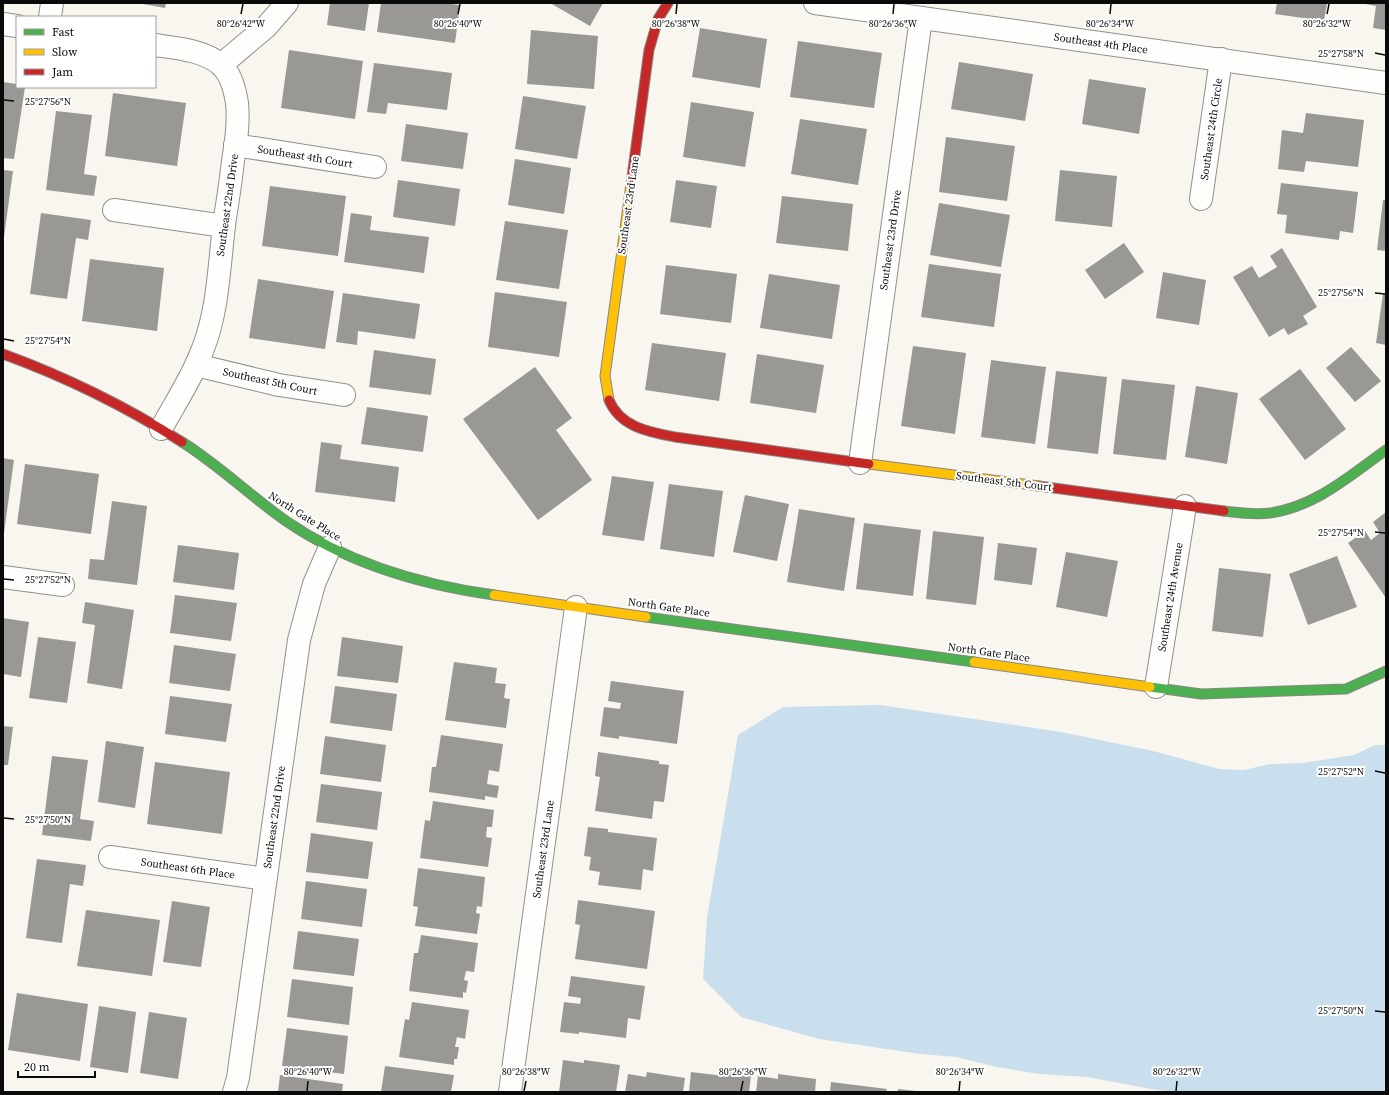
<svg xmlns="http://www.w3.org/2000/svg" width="1389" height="1095" font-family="'Source Serif 4',serif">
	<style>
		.water { fill: #c9dfed }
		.building { fill: #9a9894 }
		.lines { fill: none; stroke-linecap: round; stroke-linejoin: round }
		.street-casing { stroke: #91908d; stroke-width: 24 }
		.fast-casing { stroke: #888783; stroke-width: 11 }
		.slow-casing { stroke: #888783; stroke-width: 11 }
		.jam-casing { stroke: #888783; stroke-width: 11 }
		.street { stroke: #fefefc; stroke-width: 22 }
		.fast { stroke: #4caf50; stroke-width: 9 }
		.slow { stroke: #ffc107; stroke-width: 9 }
		.jam { stroke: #c62828; stroke-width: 9 }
		.ticks { fill: none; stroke: #0a0a0a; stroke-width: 1.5 }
		.labels { text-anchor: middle; stroke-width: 4; stroke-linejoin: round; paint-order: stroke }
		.street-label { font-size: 11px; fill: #0a0a0a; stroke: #fff }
		.ticks-label { font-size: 10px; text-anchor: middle; fill: #0a0a0a; stroke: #fff; stroke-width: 4; stroke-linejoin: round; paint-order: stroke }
	</style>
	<rect width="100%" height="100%" fill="#f8f6ee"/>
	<polygon class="water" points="880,705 1061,732 1153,751 1219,769 1244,770 1270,764 1303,763 1354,755 1375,745 1386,745 1386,1092 1177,1092 1157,1090 1087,1077 1039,1074 997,1067 956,1057 920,1054 819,1039 741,1017 703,979 707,918 738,735 783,707"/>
	<g class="building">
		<polygon points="137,3 166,3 165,8"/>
		<polygon points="330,3 369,3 365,31 327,25"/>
		<polygon points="381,3 442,3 460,5 455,43 377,32"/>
		<polygon points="550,3 603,3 590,26"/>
		<polygon points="1277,3 1327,3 1324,21 1275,14"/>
		<polygon points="1360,3 1386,3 1386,30 1373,28 1376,6"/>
		<polygon points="700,28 767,39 760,88 692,77"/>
		<polygon points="531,30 598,36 594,89 527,84"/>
		<polygon points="798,41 882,53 874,108 790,97"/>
		<polygon points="289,50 363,61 355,119 281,108"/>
		<polygon points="959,62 1033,74 1025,121 951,109"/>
		<polygon points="374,63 452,73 447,110 388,103 386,114 367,112"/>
		<polygon points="1089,79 1146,88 1139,134 1082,124"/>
		<polygon points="3,82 17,84 17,87 25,87 14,159 3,158"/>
		<polygon points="113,93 186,103 177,166 105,156"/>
		<polygon points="523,96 586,106 577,159 515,149"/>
		<polygon points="691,102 754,112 745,167 683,157"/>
		<polygon points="56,111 92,115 84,174 97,176 94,196 46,190"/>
		<polygon points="1306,113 1364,120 1358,167 1306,161 1304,172 1278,169 1282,130 1303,133"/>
		<polygon points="800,119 867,129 858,185 791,174"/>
		<polygon points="406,124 468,133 463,169 401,161"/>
		<polygon points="946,137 1015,146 1007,201 939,192"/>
		<polygon points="515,159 571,168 564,214 508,205"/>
		<polygon points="3,170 13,171 4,237 3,237"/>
		<polygon points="1060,170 1117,176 1112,227 1055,221"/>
		<polygon points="398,180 460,189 455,226 393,217"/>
		<polygon points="676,180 717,186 711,228 670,222"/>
		<polygon points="1281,183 1358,192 1353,233 1340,231 1339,240 1285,233 1287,215 1277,214"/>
		<polygon points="270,186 346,196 338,256 262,246"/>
		<polygon points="782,196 853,204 848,251 776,243"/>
		<polygon points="1383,200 1386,200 1386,251 1377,250"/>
		<polygon points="939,203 1010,215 1001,267 930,255"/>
		<polygon points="41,213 91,220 88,240 76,238 67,299 30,294"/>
		<polygon points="351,213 372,216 370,230 429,237 424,273 344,262"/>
		<polygon points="505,221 568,230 559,289 496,280"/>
		<polygon points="1124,243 1144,272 1105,299 1085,270"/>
		<polygon points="1282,248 1317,307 1303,316 1308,324 1288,335 1284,328 1269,337 1233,277 1252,266 1259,278 1277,267 1270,256"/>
		<polygon points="90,259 164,268 157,331 82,321"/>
		<polygon points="929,264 1001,274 994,327 921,317"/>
		<polygon points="666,265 737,274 731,323 660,314"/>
		<polygon points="1163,272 1206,280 1199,325 1156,318"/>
		<polygon points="769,274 840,285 832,339 760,328"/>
		<polygon points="258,279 334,291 325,349 249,338"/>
		<polygon points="495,292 567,302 559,357 488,347"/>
		<polygon points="343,293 420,304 415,339 358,331 357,345 336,342"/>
		<polygon points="1383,294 1386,294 1386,345 1376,343"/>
		<polygon points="652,343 726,353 719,401 645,390"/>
		<polygon points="913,346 966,353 955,434 901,426"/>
		<polygon points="1351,347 1381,381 1355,402 1326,368"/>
		<polygon points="374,350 436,359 431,395 369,387"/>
		<polygon points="757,354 824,365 816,413 750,403"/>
		<polygon points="991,360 1046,367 1035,444 981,437"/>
		<polygon points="535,367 572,418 556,430 592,480 538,520 463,419"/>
		<polygon points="1300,369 1346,429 1305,460 1259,399"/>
		<polygon points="1056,371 1107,377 1098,454 1047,448"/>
		<polygon points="1122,379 1175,385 1166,460 1113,454"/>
		<polygon points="1196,386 1238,393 1227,464 1185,457"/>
		<polygon points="367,407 428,416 423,452 361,444"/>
		<polygon points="321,442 342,445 340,459 399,467 395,502 315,492"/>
		<polygon points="3,458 14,460 4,533 3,533"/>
		<polygon points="25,464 99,474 91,534 17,524"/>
		<polygon points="612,476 654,482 644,541 602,535"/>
		<polygon points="669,484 723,491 714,557 660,549"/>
		<polygon points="745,495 789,504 777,561 733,552"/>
		<polygon points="112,501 147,506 137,585 88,579 90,559 104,560"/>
		<polygon points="799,509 855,518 844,591 787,582"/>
		<polygon points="1386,512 1386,598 1348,543 1365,531 1371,540 1380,533 1373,522"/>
		<polygon points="864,523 921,530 913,596 856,589"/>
		<polygon points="933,531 984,537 976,605 926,599"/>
		<polygon points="998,543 1037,548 1032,585 994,580"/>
		<polygon points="178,545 239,553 234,590 173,582"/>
		<polygon points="1066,552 1118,561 1107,617 1056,607"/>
		<polygon points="1337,556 1357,607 1308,625 1289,574"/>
		<polygon points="1219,568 1271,574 1263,637 1212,631"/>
		<polygon points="175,595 237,603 231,641 170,633"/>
		<polygon points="85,602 134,610 122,689 87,683 95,625 82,623"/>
		<polygon points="3,618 29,622 21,677 3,674"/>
		<polygon points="38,637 76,642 67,703 29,698"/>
		<polygon points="342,637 403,646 398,683 337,676"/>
		<polygon points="174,645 236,654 230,691 169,683"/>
		<polygon points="454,662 497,668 495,683 506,684 504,698 510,699 506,728 445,720"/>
		<polygon points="611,681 684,691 677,744 619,736 619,739 600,736 604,707 620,709 621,703 608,701"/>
		<polygon points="335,686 397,694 392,731 330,723"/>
		<polygon points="170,696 232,704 226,742 165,734"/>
		<polygon points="3,726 13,727 8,765 3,765"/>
		<polygon points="441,735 503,744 499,772 489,770 487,784 499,786 497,798 485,796 485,800 429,792 432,767 436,767"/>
		<polygon points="325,736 386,745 381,782 320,774"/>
		<polygon points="106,741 144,747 135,808 98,802"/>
		<polygon points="598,752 659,761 659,764 669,765 664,802 654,801 652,819 595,811 600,777 595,776"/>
		<polygon points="52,756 88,760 80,819 94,821 91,841 42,835"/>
		<polygon points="155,762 230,772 222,834 147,824"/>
		<polygon points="321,784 382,792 377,830 316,822"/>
		<polygon points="433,801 494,810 492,827 487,827 486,837 492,838 488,867 420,858 425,820 430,821"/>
		<polygon points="588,827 608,829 608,832 657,838 653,871 643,869 641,890 598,885 600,872 589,870 591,857 584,856"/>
		<polygon points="311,833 373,842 368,879 306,872"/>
		<polygon points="37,859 86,865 83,886 70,884 62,943 26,938"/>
		<polygon points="418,868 485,877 482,907 477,906 476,913 480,914 477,934 415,926 418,907 413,906"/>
		<polygon points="306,881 367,889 362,927 301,919"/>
		<polygon points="578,900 655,911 647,969 575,959 580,925 575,924"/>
		<polygon points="172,901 210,907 201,967 163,962"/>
		<polygon points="86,910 160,920 152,976 77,966"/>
		<polygon points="298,931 359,939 354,976 293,969"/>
		<polygon points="421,935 478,943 474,972 466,971 464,980 468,981 466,993 463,992 463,998 409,991 414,953 418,953"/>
		<polygon points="571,976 645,986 640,1020 628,1018 626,1038 579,1032 579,1034 560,1032 564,1002 580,1004 581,998 568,996"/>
		<polygon points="292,979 353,987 349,1025 287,1017"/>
		<polygon points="17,993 88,1004 80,1061 8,1050"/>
		<polygon points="412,1002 469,1010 465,1039 457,1037 455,1047 459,1047 457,1059 454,1059 454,1065 399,1057 405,1019 409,1020"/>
		<polygon points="99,1006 136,1012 128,1073 90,1067"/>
		<polygon points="149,1012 187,1018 178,1079 140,1073"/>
		<polygon points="287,1028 348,1036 344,1074 282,1066"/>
		<polygon points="563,1060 584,1063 584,1060 620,1065 616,1092 559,1092"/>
		<polygon points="385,1066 454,1075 451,1092 381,1092"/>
		<polygon points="725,1071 751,1075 749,1092 689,1092 691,1072 724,1076"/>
		<polygon points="647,1072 685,1078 683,1092 625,1092 628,1074 646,1077"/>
		<polygon points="778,1074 816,1079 815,1092 756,1092 758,1076 778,1079"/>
		<polygon points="280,1075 343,1084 342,1092 278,1092"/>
		<polygon points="831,1082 887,1089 886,1092 830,1092"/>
		<polygon points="898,1089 916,1091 916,1092 898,1092"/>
	</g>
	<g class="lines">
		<defs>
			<g id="street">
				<polyline points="815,3 1386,83"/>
				<polyline points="50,17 52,3"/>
				<polyline points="3,24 17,26"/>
				<path d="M155 45C176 48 204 50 221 65 231 74 235 90 237 103 239 123 236 142 233 161 231 180 228 199 225 218 219 262 219 310 202 351 192 378 175 403 161 429"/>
				<polyline points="221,65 266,27 287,3"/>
				<polyline points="235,145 375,167"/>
				<polyline points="1201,199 1221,59"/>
				<polyline points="114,210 224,226"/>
				<polyline points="196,365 279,385 344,395"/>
				<polyline points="860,463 921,18"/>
				<polyline points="3,577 63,585"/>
				<polyline points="1156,687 1185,506"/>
				<polyline points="110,857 265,879"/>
				<polyline points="234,1092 238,1078 299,640 314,584 330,547"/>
				<polyline points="510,1092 576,607"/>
			</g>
			<g id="fast">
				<path d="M182 442C219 465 250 496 286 521 347 563 422 585 494 595"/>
				<path d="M1224 511C1240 513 1255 515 1270 513 1315 507 1351 475 1386 450"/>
				<polyline points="646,617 974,662"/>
				<polyline points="1150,687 1201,694 1346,689 1386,671"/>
			</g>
			<g id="slow">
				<polyline points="609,400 605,376 631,184"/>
				<polyline points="869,464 1039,486"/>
				<polyline points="494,595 646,617"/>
				<polyline points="974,662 1150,687"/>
			</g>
			<g id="jam">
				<polyline points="631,184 649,50 658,19 668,3"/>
				<path d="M3 354C66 377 125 406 182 442"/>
				<path d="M609 400C620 427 649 432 675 437L869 464"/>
				<polyline points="1039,486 1224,511"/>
			</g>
		</defs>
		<use href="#street" class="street-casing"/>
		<use href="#fast" class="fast-casing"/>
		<use href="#slow" class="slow-casing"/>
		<use href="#jam" class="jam-casing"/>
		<use href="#street" class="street"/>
		<use href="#fast" class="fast"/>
		<use href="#slow" class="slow"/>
		<use href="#jam" class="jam"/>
	</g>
	<path class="ticks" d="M241 14 243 4M458 14 460 4M676 14 677 4M893 14 894 4M1110 14 1111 4M1327 14 1329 4M1375 53 1385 55M4 100 14 101M1375 293 1385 294M4 339 14 341M1375 532 1385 533M4 579 14 580M1375 771 1385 773M4 818 14 819M1375 1011 1385 1012M307 1091 308 1081M524 1091 526 1081M741 1091 743 1081M959 1091 960 1081M1176 1091 1177 1081"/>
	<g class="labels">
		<g class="street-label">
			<text transform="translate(1101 43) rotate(8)" y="4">Southeast 4th Place</text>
			<text transform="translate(1211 129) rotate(-82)" y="4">Southeast 24th Circle</text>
			<text transform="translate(305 156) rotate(9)" y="4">Southeast 4th Court</text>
			<text transform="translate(227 205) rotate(-82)" y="4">Southeast 22nd Drive</text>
			<text transform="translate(628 205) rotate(-82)" y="4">Southeast 23rd Lane</text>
			<text transform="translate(890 240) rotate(-82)" y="4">Southeast 23rd Drive</text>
			<text transform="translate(270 381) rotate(12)" y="4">Southeast 5th Court</text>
			<text transform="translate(1004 481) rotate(7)" y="4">Southeast 5th Court</text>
			<text transform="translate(305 516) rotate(32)" y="4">North Gate Place</text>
			<text transform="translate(1170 597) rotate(-81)" y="4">Southeast 24th Avenue</text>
			<text transform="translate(669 607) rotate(8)" y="4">North Gate Place</text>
			<text transform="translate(989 652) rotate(8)" y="4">North Gate Place</text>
			<text transform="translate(274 817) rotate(-82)" y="4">Southeast 22nd Drive</text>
			<text transform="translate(543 849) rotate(-82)" y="4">Southeast 23rd Lane</text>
			<text transform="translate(188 868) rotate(8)" y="4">Southeast 6th Place</text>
		</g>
	</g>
	<g class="ticks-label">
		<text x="241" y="27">80°26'42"W</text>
		<text x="458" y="27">80°26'40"W</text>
		<text x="676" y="27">80°26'38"W</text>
		<text x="893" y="27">80°26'36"W</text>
		<text x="1110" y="27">80°26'34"W</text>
		<text x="1327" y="27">80°26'32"W</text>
		<text x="1341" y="57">25°27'58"N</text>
		<text x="48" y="105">25°27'56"N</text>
		<text x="1341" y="296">25°27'56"N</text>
		<text x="48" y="344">25°27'54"N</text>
		<text x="1341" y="536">25°27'54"N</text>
		<text x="48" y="583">25°27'52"N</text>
		<text x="1341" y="775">25°27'52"N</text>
		<text x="48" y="823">25°27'50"N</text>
		<text x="1341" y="1014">25°27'50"N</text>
		<text x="308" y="1075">80°26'40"W</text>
		<text x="526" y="1075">80°26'38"W</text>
		<text x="743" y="1075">80°26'36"W</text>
		<text x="960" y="1075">80°26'34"W</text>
		<text x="1177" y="1075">80°26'32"W</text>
	</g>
	<rect width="1389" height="1095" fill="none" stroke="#0a0a0a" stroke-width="8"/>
	<rect x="16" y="16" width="140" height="72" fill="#ffffff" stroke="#9d9d9d"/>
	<rect x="24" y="29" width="20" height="6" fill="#4caf50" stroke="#9d9d9d"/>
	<text x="52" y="36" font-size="12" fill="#0a0a0a">Fast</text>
	<rect x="24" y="49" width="20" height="6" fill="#ffc107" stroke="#9d9d9d"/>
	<text x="52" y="56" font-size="12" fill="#0a0a0a">Slow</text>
	<rect x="24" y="69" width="20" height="6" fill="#c62828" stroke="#9d9d9d"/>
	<text x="52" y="76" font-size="12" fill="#0a0a0a">Jam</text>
	<path d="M18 1071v6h77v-6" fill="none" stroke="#0a0a0a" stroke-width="2"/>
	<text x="24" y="1071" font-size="12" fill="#0a0a0a" stroke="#ffffff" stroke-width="3" paint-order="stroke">20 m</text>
</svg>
